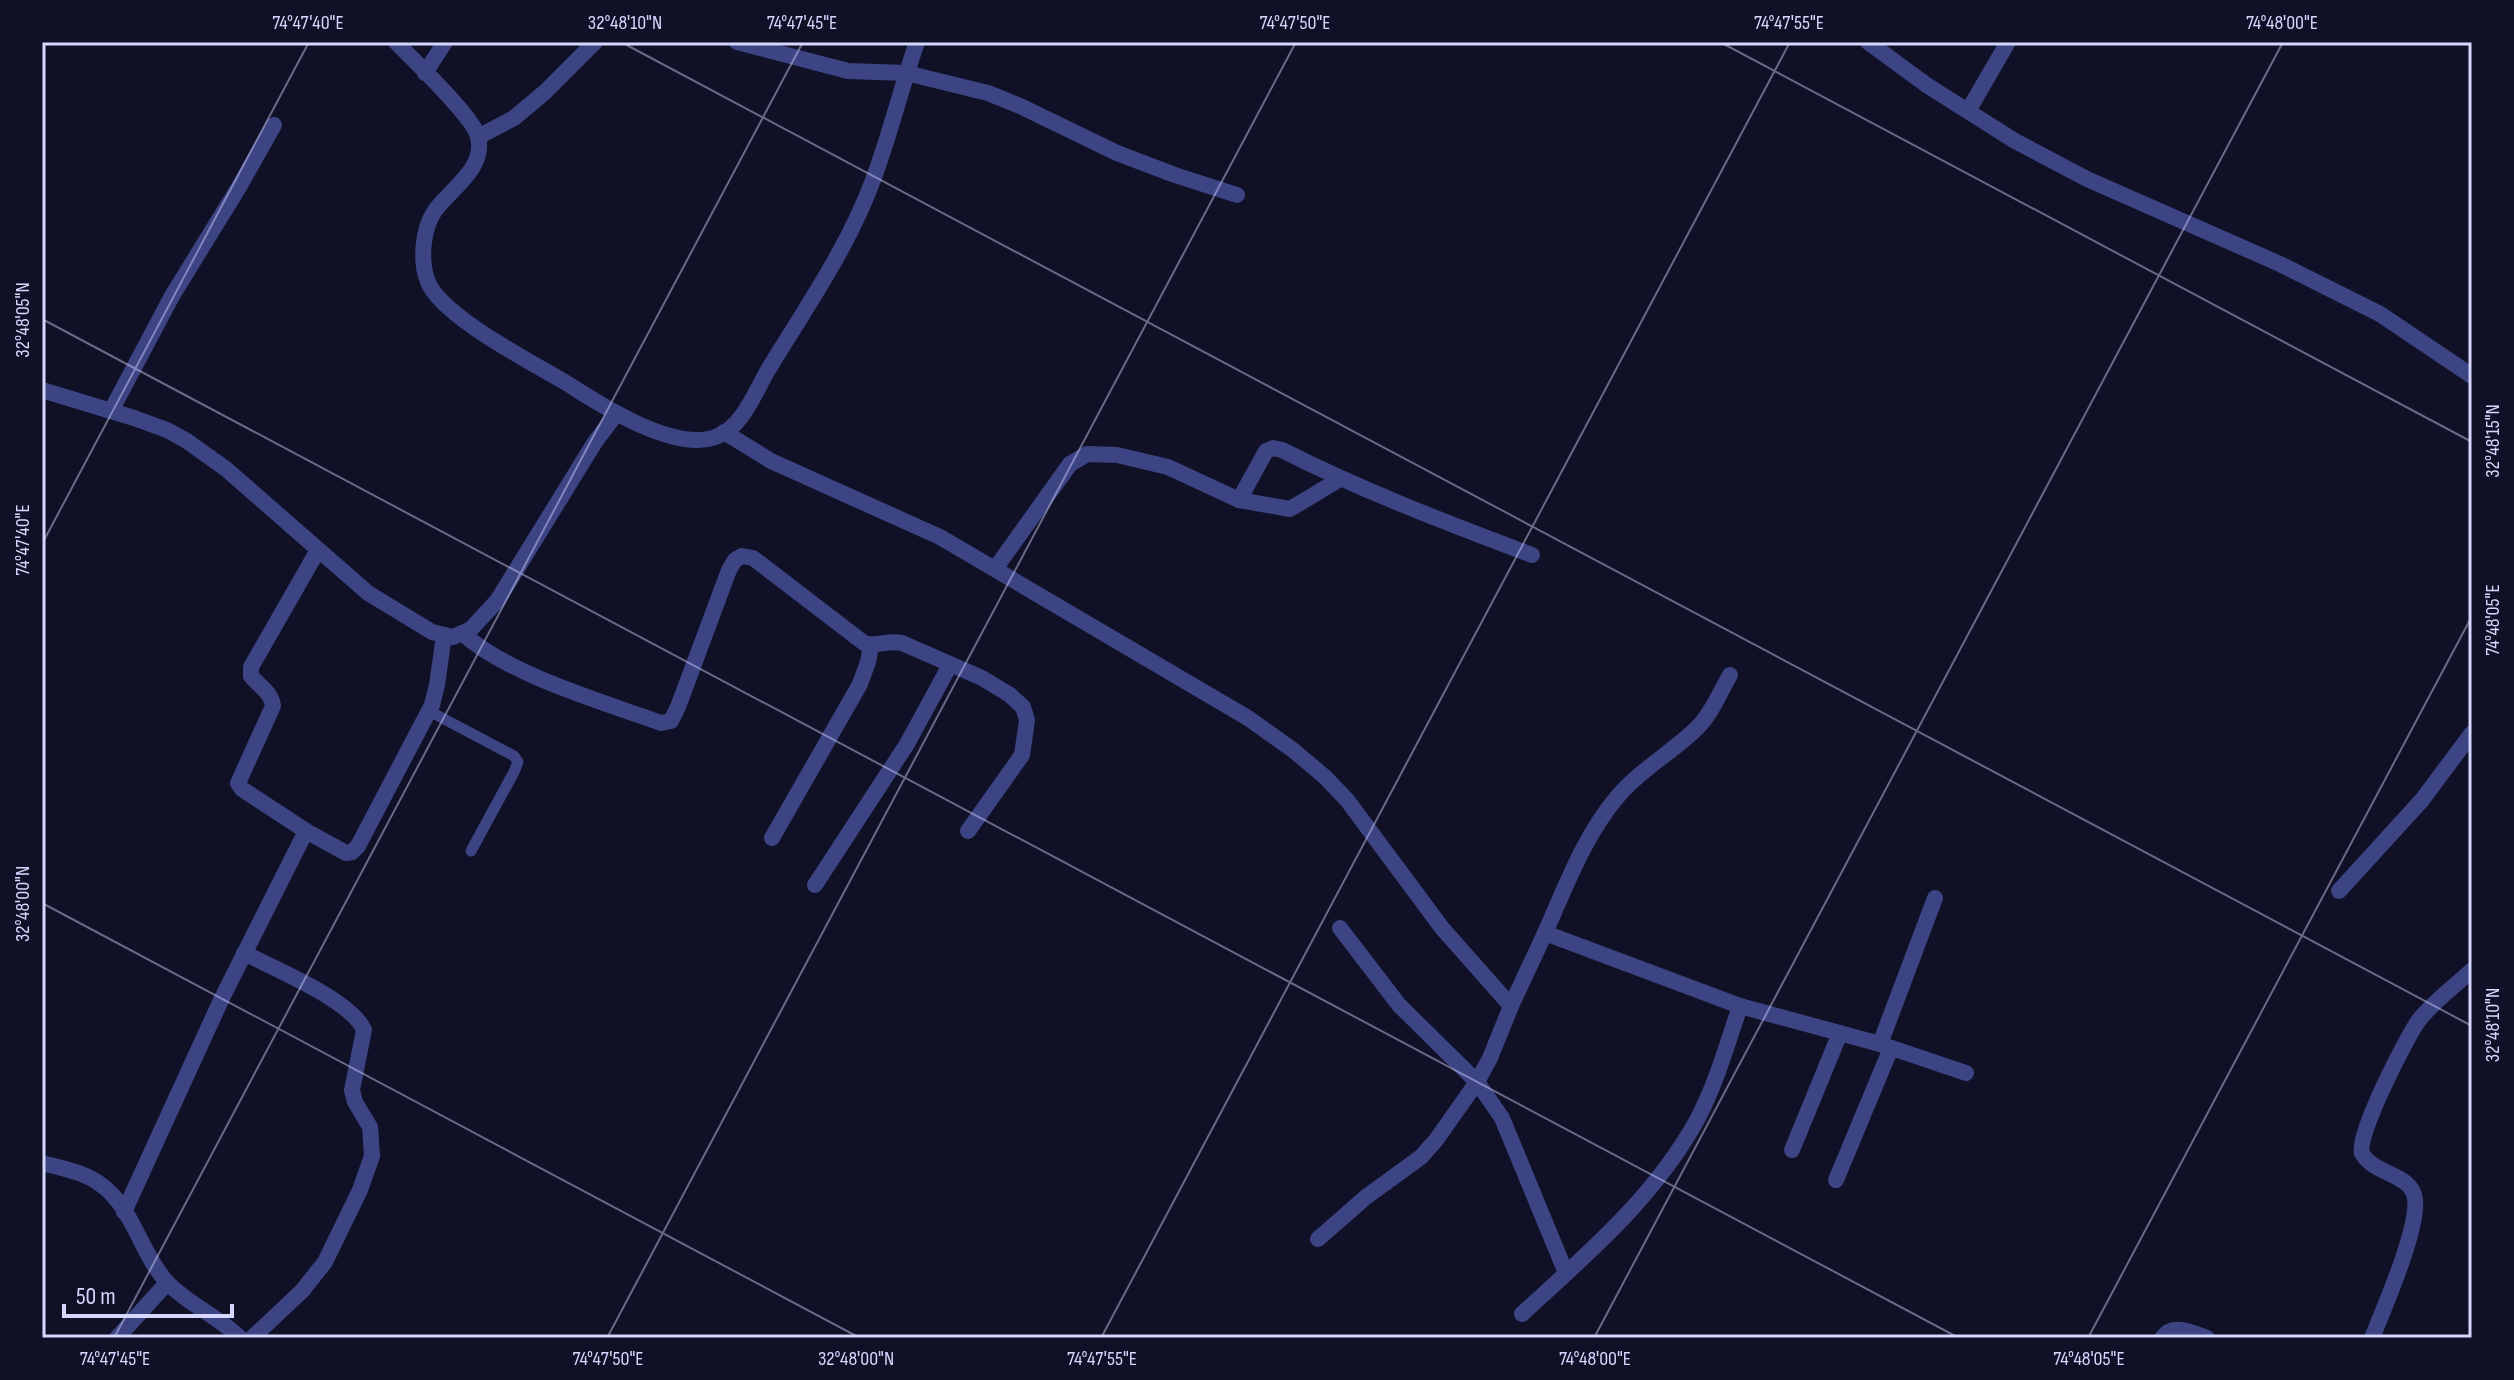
<svg xmlns="http://www.w3.org/2000/svg" width="2514" height="1380" font-family="'Sofia Sans Condensed',sans-serif">
	<style>
		.lines { fill: none; stroke-linecap: round; stroke-linejoin: round }
		.lane { stroke: #3c4483; stroke-width: 11 }
		.street { stroke: #3c4483; stroke-width: 16 }
		.ticks { fill: none; stroke: #d5d7fe; stroke-width: 2; stroke-opacity: 0.45 }
		.neatline { fill: none; stroke: #d5d7fe; stroke-width: 3 }
		.ticks-label { font-size: 20px; text-anchor: middle; fill: #d5d7fe }
	</style>
	<rect width="100%" height="100%" fill="#101026"/>
	<g class="lines">
		<polyline class="lane" points="429,711 514,756 518,762 514,772 471,851"/>
		<g class="street">
			<path d="M396 42C413 60 474 117 478 137 486 169 449 190 434 212 422 231 420 262 428 282 442 317 535 364 568 384 602 406 677 454 718 436 743 426 755 392 768 370 805 309 848 248 873 180 890 135 901 88 917 42"/>
			<polyline points="737,42 848,71 906,73 988,93 1020,106 1117,153 1175,175 1237,195"/>
			<polyline points="1868,42 1928,86 2015,141 2087,179 2280,264 2380,314 2472,376"/>
			<polyline points="425,73 445,42"/>
			<polyline points="1968,111 2008,42"/>
			<polyline points="478,137 514,118 545,92 595,42"/>
			<polyline points="42,390 134,418 167,430 187,441 226,469 368,593 432,632 453,637 471,629 497,601 595,442 617,413"/>
			<polyline points="111,411 172,296 239,187 274,125"/>
			<polyline points="724,432 771,461 940,537 1248,718 1293,750 1325,777 1347,800 1442,928 1511,1006"/>
			<path d="M1239 500 1266 451 1273 448 1282 450C1363 491 1447 523 1532 555"/>
			<polyline points="995,569 1070,464 1087,454 1117,455 1168,467 1239,500 1290,509 1340,479"/>
			<path d="M462 633C509 675 600 701 661 723L671 721 678 707 729 570 735 560 742 556 753 558 864 643C876 647 887 640 902 643L982 678 1010 695 1023 707 1027 720 1022 755 968 831"/>
			<path d="M306 831 242 789 238 783 273 706C272 693 259 686 251 676V667L318 550"/>
			<polyline points="772,838 860,684 868,662 871,645"/>
			<polyline points="815,885 907,744 950,665"/>
			<polyline points="2339,891 2422,800 2472,733"/>
			<polyline points="1340,928 1399,1005 1477,1082 1502,1118 1566,1273"/>
			<path d="M1545 933C1566 886 1584 836 1618 796 1641 769 1673 752 1698 727 1712 713 1720 692 1730 675"/>
			<path d="M244 953C275 969 351 1000 364 1030L352 1090 355 1102 370 1127 372 1156 360 1190 325 1262 302 1291 252 1338"/>
			<polyline points="1880,1044 1935,898"/>
			<polyline points="1792,1150 1840,1033"/>
			<path d="M42 1163C61 1168 84 1172 100 1184 133 1207 140 1252 166 1281 187 1304 218 1316 240 1338"/>
			<polyline points="1836,1180 1891,1048"/>
			<polyline points="124,1212 222,998 306,831 346,853 352,852 358,846 432,705 437,685 444,635"/>
			<polyline points="1318,1239 1366,1197 1421,1157 1436,1140 1477,1082 1490,1058 1511,1006 1545,933 1740,1006 1880,1044 1966,1073"/>
			<path d="M1522 1314C1586 1255 1654 1198 1697 1120 1716 1084 1727 1045 1740 1006"/>
			<polyline points="117,1338 167,1283"/>
			<path d="M2162 1338C2173 1322 2192 1333 2207 1338"/>
			<path d="M2372 1338C2384 1308 2419 1228 2415 1199 2412 1173 2373 1175 2362 1153 2355 1138 2407 1036 2419 1020 2434 1001 2455 986 2472 970"/>
		</g>
	</g>
	<path class="ticks" d="M621 42 2472 1026M1720 42 2472 442M42 319 1959 1338M42 544 309 42M42 903 860 1338M114 1338 803 42M607 1338 1296 42M1101 1338 1790 42M1594 1338 2283 42M2088 1338 2472 616"/>
	<rect width="2514" height="1380" fill="none" stroke="#101026" stroke-width="88"/>
	<path d="M64 1304v12h168v-12" fill="none" stroke="#d5d7fe" stroke-width="4"/>
	<text x="76" y="1304" font-size="24" fill="#d5d7fe" stroke="#101026" stroke-width="6" paint-order="stroke">50 m</text>
	<rect x="44" y="44" width="2426" height="1292" class="neatline"/>
	<g class="ticks-label">
		<text x="308" y="29">74°47'40"E</text>
		<text x="625" y="29">32°48'10"N</text>
		<text x="802" y="29">74°47'45"E</text>
		<text x="1295" y="29">74°47'50"E</text>
		<text x="1789" y="29">74°47'55"E</text>
		<text x="2282" y="29">74°48'00"E</text>
		<text transform="translate(22 320) rotate(-90)" y="7">32°48'05"N</text>
		<text transform="translate(2492 441) rotate(-90)" y="7">32°48'15"N</text>
		<text transform="translate(22 540) rotate(-90)" y="7">74°47'40"E</text>
		<text transform="translate(2492 620) rotate(-90)" y="7">74°48'05"E</text>
		<text transform="translate(22 904) rotate(-90)" y="7">32°48'00"N</text>
		<text transform="translate(2492 1025) rotate(-90)" y="7">32°48'10"N</text>
		<text x="115" y="1365">74°47'45"E</text>
		<text x="608" y="1365">74°47'50"E</text>
		<text x="856" y="1365">32°48'00"N</text>
		<text x="1102" y="1365">74°47'55"E</text>
		<text x="1595" y="1365">74°48'00"E</text>
		<text x="2089" y="1365">74°48'05"E</text>
	</g>
</svg>
